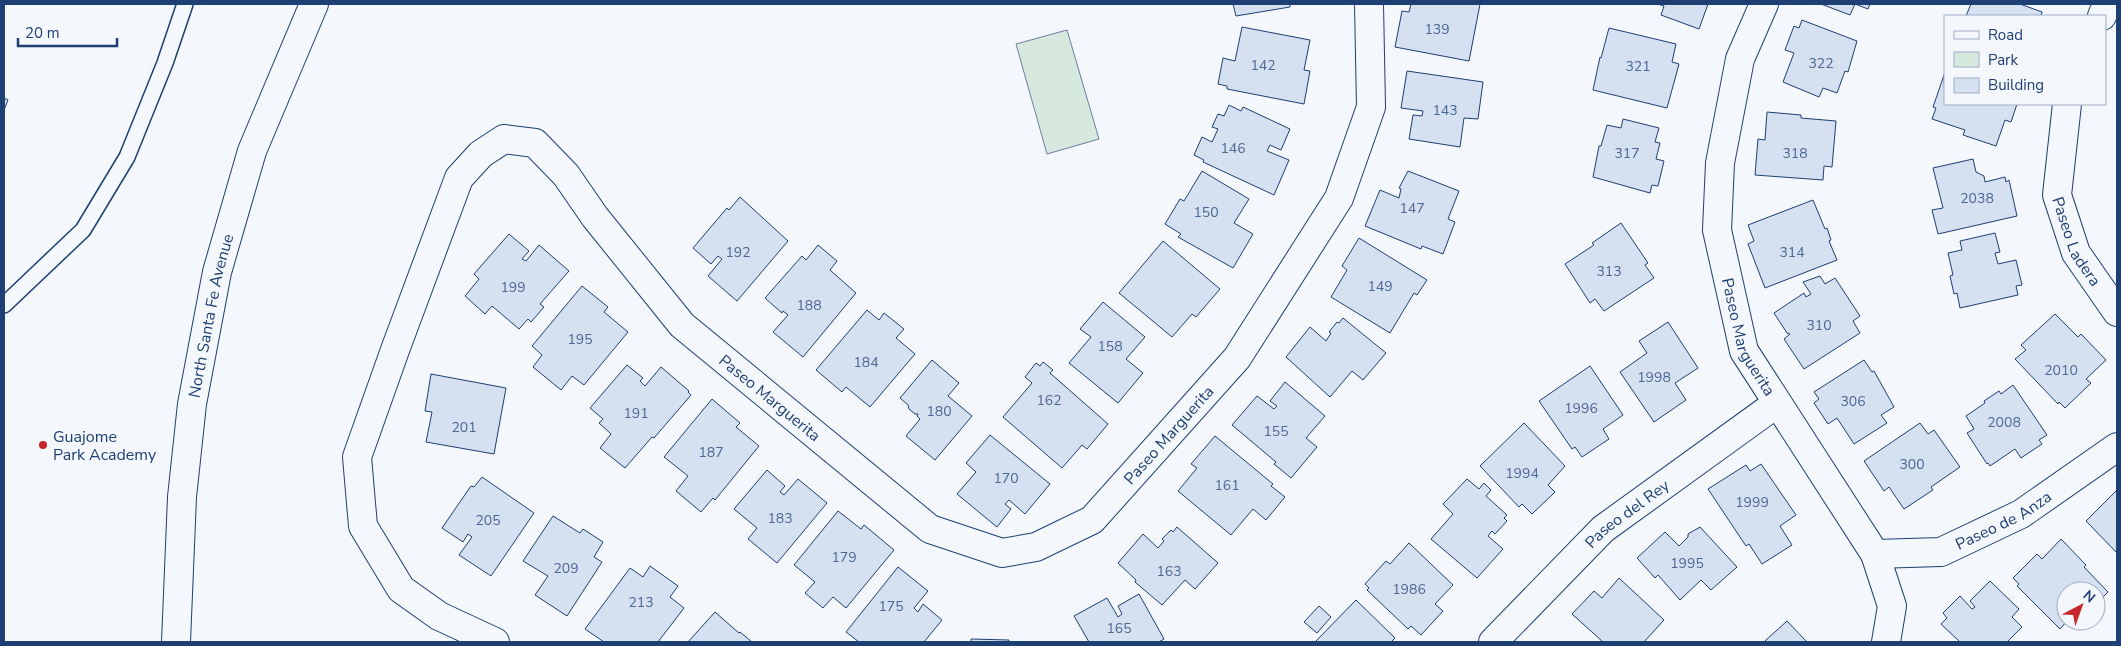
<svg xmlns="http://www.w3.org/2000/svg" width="2121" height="646" font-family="'Nunito Sans',sans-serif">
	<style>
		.green { fill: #d7e8df; stroke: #687fa3 }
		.building { fill: #d5e0f0; stroke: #1d3f73 }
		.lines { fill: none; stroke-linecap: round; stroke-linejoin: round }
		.lane-casing { stroke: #1d3f73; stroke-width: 18 }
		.street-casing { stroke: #1d3f73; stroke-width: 30 }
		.primary-casing { stroke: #1d3f73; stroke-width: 30 }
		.lane { stroke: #f4f7fb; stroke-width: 15 }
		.street { stroke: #f4f7fb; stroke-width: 28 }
		.primary { stroke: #f4f7fb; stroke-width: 28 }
		.poi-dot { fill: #c62828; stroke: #f4f7fb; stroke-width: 2 }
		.labels { text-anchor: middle; stroke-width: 4; stroke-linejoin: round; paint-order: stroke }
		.number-label { font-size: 14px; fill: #4b6792 }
		.street-label { font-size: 16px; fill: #1d3f73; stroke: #f4f7fb }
		.poi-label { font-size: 16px; fill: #1d3f73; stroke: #f4f7fb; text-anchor: start }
	</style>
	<rect width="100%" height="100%" fill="#f4f7fb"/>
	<polygon class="green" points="1067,30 1099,139 1047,154 1016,44"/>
	<g class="building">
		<polygon points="1233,4 1290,4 1290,7 1236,16"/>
		<polygon points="1411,4 1480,4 1469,61 1395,47 1402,11 1409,12"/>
		<polygon points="1657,4 1708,4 1699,29 1661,15 1664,6"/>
		<polygon points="1821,4 1870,4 1868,9 1855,4 1850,15"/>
		<polygon points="1971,4 2020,4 2042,12 2041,16 1966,16"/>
		<polygon points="1802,20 1857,41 1848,72 1845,71 1837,93 1823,88 1819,97 1783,82 1794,53 1785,50 1794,26 1799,28"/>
		<polygon points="1242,27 1310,40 1304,70 1310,71 1304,104 1227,89 1227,86 1218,84 1223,58 1235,61"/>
		<polygon points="1609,28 1676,44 1672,62 1679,64 1667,108 1593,90 1600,57 1601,58"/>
		<polygon points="1407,71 1483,82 1478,119 1464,118 1460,147 1409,139 1413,115 1422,116 1423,111 1401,108"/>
		<polygon points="1944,75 1945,104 2017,104 2011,122 2005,120 1996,146 1963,135 1965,130 1932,119 1936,108 1933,107"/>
		<polygon points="4,98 8,100 4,110"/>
		<polygon points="1229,105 1241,111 1243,107 1290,129 1281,150 1270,145 1267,151 1289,160 1274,195 1203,162 1204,160 1194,155 1202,137 1212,142 1218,129 1212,127 1218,114 1224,116"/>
		<polygon points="1767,112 1801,115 1801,118 1836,121 1832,167 1824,166 1823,180 1755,175 1758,139 1765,140"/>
		<polygon points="1623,119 1659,128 1655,142 1660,143 1656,159 1664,161 1658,186 1652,185 1650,193 1593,177 1599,146 1601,146 1607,125 1621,128"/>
		<polygon points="1973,159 1976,172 1984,176 1985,182 2005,177 2006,182 2009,180 2017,216 1938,234 1932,210 1943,208 1933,168"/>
		<polygon points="1202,171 1249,199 1234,223 1253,234 1233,268 1178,237 1181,234 1165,224 1180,199 1184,201"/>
		<polygon points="1408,171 1459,191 1448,219 1455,222 1443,254 1422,246 1421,249 1365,226 1380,190 1399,198 1401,189 1399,188"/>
		<polygon points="740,197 788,241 737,301 708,276 722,259 718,256 711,264 693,248 727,208 729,210"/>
		<polygon points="1813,200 1825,229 1827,228 1831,240 1829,241 1837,260 1765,288 1748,244 1754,241 1748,225"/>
		<polygon points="1621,223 1648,263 1645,265 1654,278 1604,311 1595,299 1590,303 1565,264 1594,245 1592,243"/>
		<polygon points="1995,233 2000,252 1995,253 1998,264 2016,260 2022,285 2016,286 2018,295 1960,308 1957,293 1954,294 1950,276 1953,275 1948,253 1962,250 1960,241"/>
		<polygon points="509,234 529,251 522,259 526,261 539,245 569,271 540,304 544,307 531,322 528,319 519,329 492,306 485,314 465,296 479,279 474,274"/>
		<polygon points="1359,238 1427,280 1417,295 1414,293 1390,333 1331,297 1347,270 1342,266"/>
		<polygon points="1163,241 1220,289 1196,317 1192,314 1172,337 1119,293"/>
		<polygon points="818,245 837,261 830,270 856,293 803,357 773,332 788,315 783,311 782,313 765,298 802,256 806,260"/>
		<polygon points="1820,276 1825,284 1835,278 1860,316 1853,321 1860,333 1804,369 1784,339 1790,334 1787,333 1774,313 1804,293 1806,297 1811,294 1803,282"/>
		<polygon points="582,286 608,307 604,312 628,332 584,385 572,376 561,390 533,367 542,355 532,346"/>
		<polygon points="1103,302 1145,337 1126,359 1143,373 1118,403 1069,363 1091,337 1080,329"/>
		<polygon points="867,310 879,320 884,313 904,329 896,338 915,354 870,407 846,387 842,392 816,370"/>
		<polygon points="2055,314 2078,337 2081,334 2106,360 2086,379 2091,383 2065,408 2059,402 2058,404 2015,359 2026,350 2021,345"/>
		<polygon points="1343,318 1386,353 1363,380 1352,371 1330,397 1286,357 1310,327 1326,341 1331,333 1329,332 1337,322 1339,323"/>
		<polygon points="1668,322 1698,368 1675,383 1686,400 1654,422 1620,372 1647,353 1639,341"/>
		<polygon points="932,360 959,383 948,396 972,416 935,460 906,436 920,419 917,416 918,414 915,414 909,409 908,405 900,398"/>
		<polygon points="1864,360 1872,372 1874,371 1894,407 1881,415 1887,423 1854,444 1837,418 1828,424 1814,403 1819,399 1814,392"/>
		<polygon points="1043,362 1053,370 1050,373 1108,424 1087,449 1082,445 1062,468 1003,417 1032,383 1025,377 1036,363 1040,366"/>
		<polygon points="627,365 643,378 640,381 645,386 661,367 689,391 688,392 691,395 654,438 652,437 625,468 600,448 611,434 599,423 603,419 590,408"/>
		<polygon points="1590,366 1623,415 1603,429 1609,439 1582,457 1575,447 1572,449 1539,401"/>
		<polygon points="431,374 506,388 494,454 426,442 432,412 425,411"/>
		<polygon points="1285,382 1325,416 1306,438 1317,447 1291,478 1274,464 1276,462 1232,425 1257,396 1274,409 1277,406 1270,401"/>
		<polygon points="2013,385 2047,435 2039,440 2042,444 2021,458 2015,449 1990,466 1988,463 1987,464 1967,433 1974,429 1966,416 1985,403 1984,401 1999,391 2001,394"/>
		<polygon points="712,399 740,423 736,427 759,446 715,500 713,498 701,512 676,491 688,476 664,457"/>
		<polygon points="1524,423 1565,466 1548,485 1555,492 1532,514 1522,504 1519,507 1480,466"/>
		<polygon points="1920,423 1928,434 1934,430 1960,467 1931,487 1933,490 1904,509 1889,487 1884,491 1864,461"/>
		<polygon points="990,435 1050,484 1025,514 1009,500 1005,504 1011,509 997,527 957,494 976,472 966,463"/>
		<polygon points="1215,436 1273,484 1271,486 1285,497 1266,520 1253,509 1231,535 1178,491 1197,468 1191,464"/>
		<polygon points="1761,464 1796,515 1780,526 1792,545 1762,564 1749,544 1746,546 1708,489 1746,465 1750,471"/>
		<polygon points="767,470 785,486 780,492 784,495 798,479 827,503 777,563 748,539 757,528 734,509"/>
		<polygon points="482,477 534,513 491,576 459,555 472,537 468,534 463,542 442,528 471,486 474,487"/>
		<polygon points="1467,479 1479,489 1484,483 1491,490 1486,496 1507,515 1504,518 1507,521 1495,534 1492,531 1488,536 1503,549 1477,578 1431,539 1453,514 1443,504"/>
		<polygon points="2117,490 2117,553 2086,521"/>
		<polygon points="838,511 861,529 864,525 894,550 846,608 833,597 823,608 805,593 815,582 794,565"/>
		<polygon points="553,516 580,533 583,529 603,542 594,557 602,562 567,616 535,595 548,576 523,561"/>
		<polygon points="1177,527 1218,563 1195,589 1185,580 1162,605 1135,582 1136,580 1118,563 1143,534 1158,548 1164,541 1162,539 1171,530 1173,532"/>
		<polygon points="1700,527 1737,567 1711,590 1701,580 1680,600 1658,575 1655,578 1637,558 1665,532 1679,546 1688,537 1688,534"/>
		<polygon points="2061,539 2086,565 2084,567 2108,592 2096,604 2096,591 2066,591 2067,621 2060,629 2017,586 2019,584 2013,578 2037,554 2042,559"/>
		<polygon points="1409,543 1453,585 1435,604 1443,611 1421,635 1411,626 1408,629 1367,590 1369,588 1365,584 1386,561 1390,564"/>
		<polygon points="650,566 678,586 670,597 684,608 658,642 604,642 585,629 630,568 643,577"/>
		<polygon points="898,567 928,591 914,608 918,612 923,604 942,620 924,642 859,642 846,632"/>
		<polygon points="1619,578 1664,620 1644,642 1603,642 1572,614 1594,591 1602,598"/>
		<polygon points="1990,581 2019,609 2012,617 2022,627 2007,642 1960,642 1941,624 1947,618 1943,613 1960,596 1972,609 1975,607 1970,601"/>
		<polygon points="1139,594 1164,639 1159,642 1089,642 1074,616 1107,598 1118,617 1122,614 1118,606"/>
		<polygon points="1356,600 1395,638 1391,642 1315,642"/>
		<polygon points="1319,606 1331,617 1317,633 1304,622"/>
		<polygon points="715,612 739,633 740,632 752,642 688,642"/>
		<polygon points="1787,621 1807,642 1764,642 1766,640"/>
		<polygon points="971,639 1009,640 1009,642 971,642"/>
	</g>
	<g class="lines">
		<defs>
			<polyline id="lane" points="4,305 83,230 127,157 165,63 185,4"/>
			<g id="street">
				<path id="s1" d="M1764 4 1740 59 1720 163 1717 230 1744 351 1875 554 1892 606 1886 642"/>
				<polyline points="2102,16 2107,4"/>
				<path id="s2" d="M2067 104 2057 195 2076 253 2117 312"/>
				<path id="s3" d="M1875 554 1941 552 2021 514 2117 447"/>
				<path id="s4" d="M495 642 439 616 401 589 363 526 357 457 395 350 459 178 481 154 504 139 535 143 566 175 595 217 682 325 930 529 1002 553 1036 547 1092 520 1237 358 1339 198 1371 107 1369 4"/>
				<path id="s5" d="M1493 642 1603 529 1776 404"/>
			</g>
			<g id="primary">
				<path id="s6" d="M176 642 182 497 192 404 217 272 252 151 314 4"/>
			</g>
		</defs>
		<use href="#lane" class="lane-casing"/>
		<use href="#street" class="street-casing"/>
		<use href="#primary" class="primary-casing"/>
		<use href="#lane" class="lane"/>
		<use href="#street" class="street"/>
		<use href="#primary" class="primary"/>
	</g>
	<circle class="poi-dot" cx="43" cy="445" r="5"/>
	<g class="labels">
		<g class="number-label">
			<text x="1437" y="34">139</text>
			<text x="1821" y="68">322</text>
			<text x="1263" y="70">142</text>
			<text x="1638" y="71">321</text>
			<text x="1445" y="115">143</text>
			<text x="1233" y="153">146</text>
			<text x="1627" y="158">317</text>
			<text x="1795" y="158">318</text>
			<text x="1977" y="203">2038</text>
			<text x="1412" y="213">147</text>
			<text x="1206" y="217">150</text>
			<text x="738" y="257">192</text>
			<text x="1792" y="257">314</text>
			<text x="1609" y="276">313</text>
			<text x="1380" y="291">149</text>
			<text x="513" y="292">199</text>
			<text x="809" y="310">188</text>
			<text x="1819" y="330">310</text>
			<text x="580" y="344">195</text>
			<text x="1110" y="351">158</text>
			<text x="866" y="367">184</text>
			<text x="2061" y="375">2010</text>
			<text x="1654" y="382">1998</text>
			<text x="1049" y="405">162</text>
			<text x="1853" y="406">306</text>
			<text x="1581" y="413">1996</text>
			<text x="939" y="416">180</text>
			<text x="636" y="418">191</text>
			<text x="2004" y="427">2008</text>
			<text x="464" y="432">201</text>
			<text x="1276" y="436">155</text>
			<text x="711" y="457">187</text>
			<text x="1912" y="469">300</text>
			<text x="1522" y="478">1994</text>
			<text x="1006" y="483">170</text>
			<text x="1227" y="490">161</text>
			<text x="1752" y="507">1999</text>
			<text x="780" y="523">183</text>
			<text x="488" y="525">205</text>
			<text x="844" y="562">179</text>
			<text x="1687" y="568">1995</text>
			<text x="566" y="573">209</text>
			<text x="1169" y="576">163</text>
			<text x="1409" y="594">1986</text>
			<text x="641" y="607">213</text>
			<text x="891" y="611">175</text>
			<text x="1119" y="633">165</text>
		</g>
		<g class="street-label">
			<text dy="6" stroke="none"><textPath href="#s2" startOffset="142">Paseo Ladera</textPath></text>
			<text dy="6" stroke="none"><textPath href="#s6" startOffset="329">North Santa Fe Avenue</textPath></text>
			<text dy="6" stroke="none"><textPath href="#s1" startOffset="345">Paseo Marguerita</textPath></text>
			<text dy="6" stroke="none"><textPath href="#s4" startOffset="988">Paseo Marguerita</textPath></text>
			<text dy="6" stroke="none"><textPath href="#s4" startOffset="1482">Paseo Marguerita</textPath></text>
			<text dy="6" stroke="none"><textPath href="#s5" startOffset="186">Paseo del Rey</textPath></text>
			<text dy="6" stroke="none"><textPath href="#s3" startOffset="136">Paseo de Anza</textPath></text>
		</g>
		<g class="poi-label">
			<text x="53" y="442">Guajome<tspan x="53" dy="18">Park Academy</tspan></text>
		</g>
	</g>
	<rect width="2121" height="646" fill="none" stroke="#1d3f73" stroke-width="10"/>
	<rect x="1944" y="15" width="162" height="90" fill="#f4f7fb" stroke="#9eadc5"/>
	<rect x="1954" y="31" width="25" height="8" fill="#f4f7fb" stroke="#9eadc5"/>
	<text x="1988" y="40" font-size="15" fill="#1d3f73">Road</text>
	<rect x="1954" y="52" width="25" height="15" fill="#d7e8df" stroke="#9eadc5"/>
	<text x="1988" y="65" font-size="15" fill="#1d3f73">Park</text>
	<rect x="1954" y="78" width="25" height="15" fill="#d5e0f0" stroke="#9eadc5"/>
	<text x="1988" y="90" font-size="15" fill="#1d3f73">Building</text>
	<g transform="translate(2081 606) rotate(41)"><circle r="24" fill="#f4f7fb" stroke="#9eadc5"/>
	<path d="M0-4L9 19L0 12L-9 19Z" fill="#c62828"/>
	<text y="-8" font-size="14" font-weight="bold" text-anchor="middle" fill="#1d3f73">N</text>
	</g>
	<path d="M18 38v8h99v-8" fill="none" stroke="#1d3f73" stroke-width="2.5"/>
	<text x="25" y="38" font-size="15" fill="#1d3f73" stroke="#f4f7fb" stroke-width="4" paint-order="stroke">20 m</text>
</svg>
